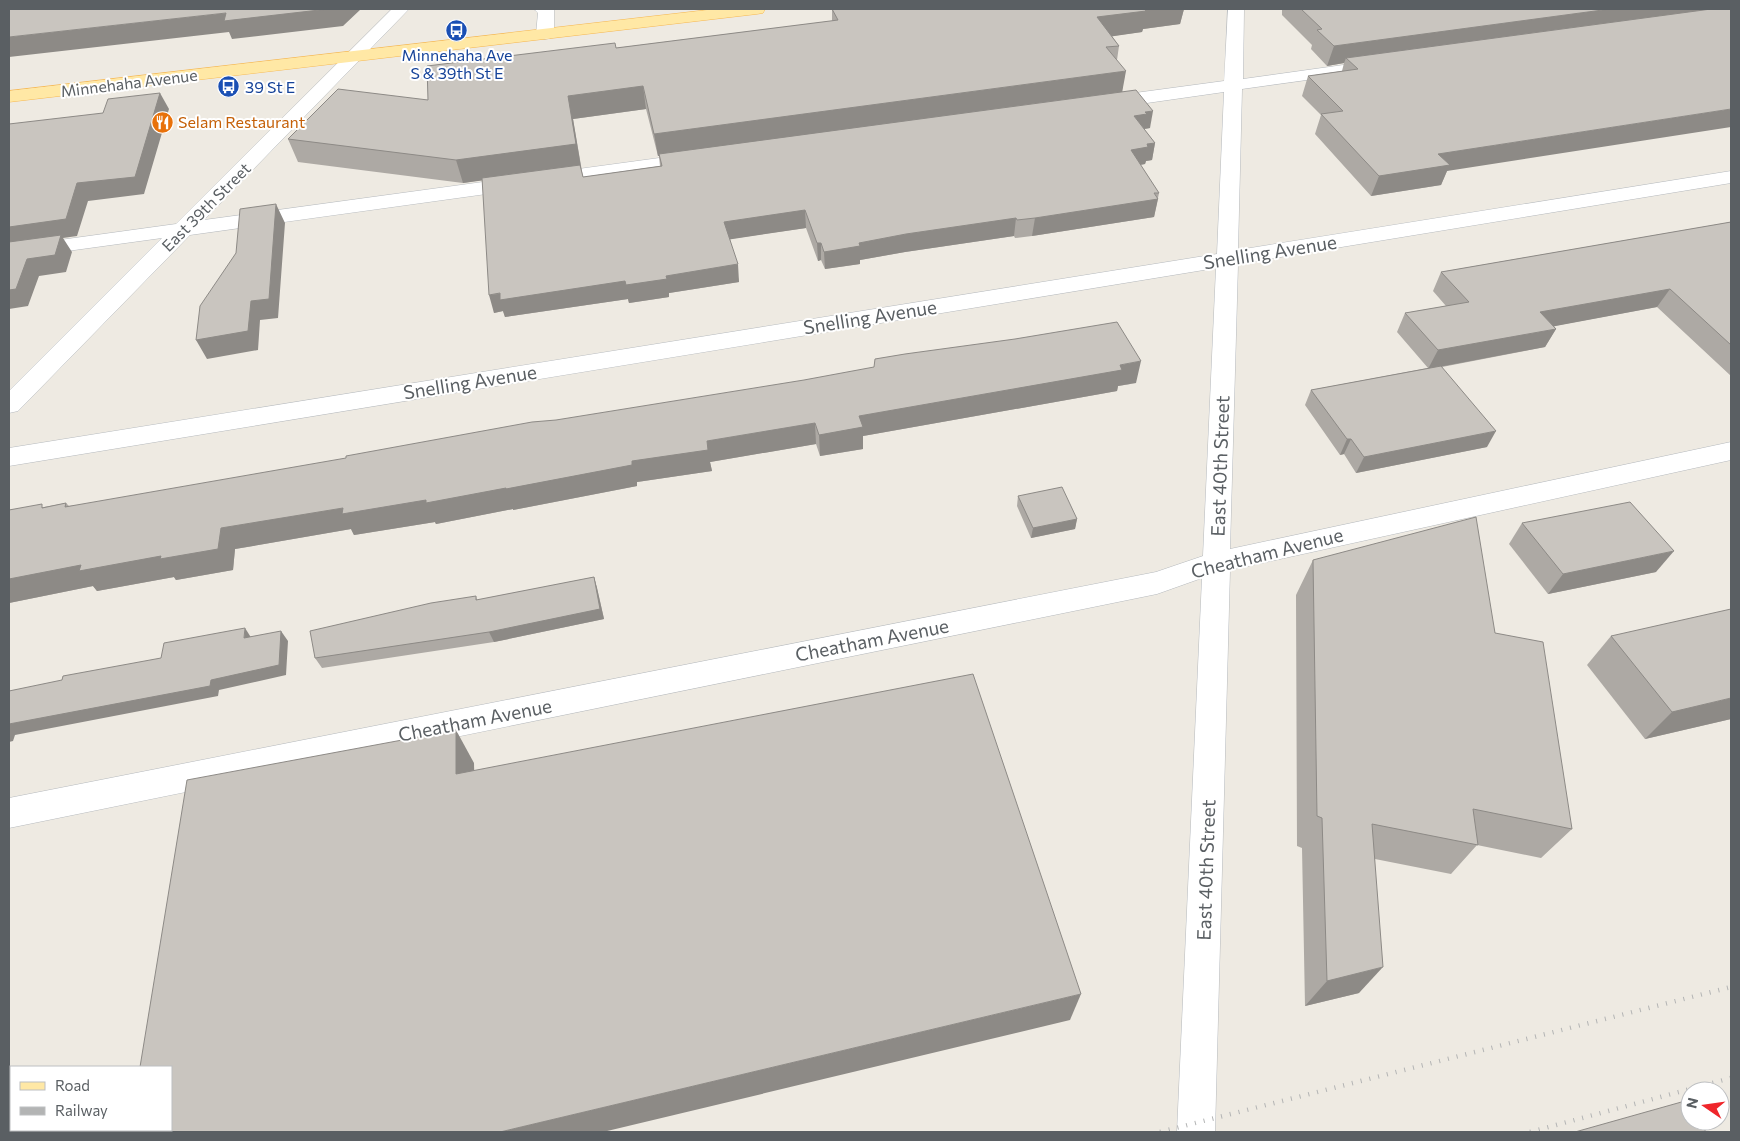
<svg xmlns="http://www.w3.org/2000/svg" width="1740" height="1141" font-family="Commissioner,sans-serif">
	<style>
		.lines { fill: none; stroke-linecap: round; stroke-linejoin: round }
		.minor-casing { stroke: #b5b9bd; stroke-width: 1 }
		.major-casing { stroke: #f6b852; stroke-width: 1 }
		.minor { fill: #fff; fill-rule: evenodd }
		.major { fill: #ffe8a5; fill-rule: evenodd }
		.rail { stroke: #b3b4b4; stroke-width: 4.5; stroke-dasharray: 1 8; stroke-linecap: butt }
		.wall { fill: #ada9a4; fill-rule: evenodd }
		.shaded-wall { fill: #8d8a86 }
		.building { fill: #c9c5bf; stroke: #8d8a86 }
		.labels { text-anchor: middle; stroke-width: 4; stroke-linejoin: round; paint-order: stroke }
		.far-transit-label { font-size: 16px; fill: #164399; stroke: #fff }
		.far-street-label { font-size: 16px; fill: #5a5f63; stroke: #fff }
		.far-food-label { font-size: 16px; fill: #c56008; stroke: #fff; text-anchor: start }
		.street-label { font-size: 19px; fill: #5a5f63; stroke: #fff }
	</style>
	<rect width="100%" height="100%" fill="#eeeae2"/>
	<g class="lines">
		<defs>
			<g id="minor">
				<polygon points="392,9 409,9 204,220 696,153 703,155 706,159 703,163 696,165 190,235 18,411 9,413 9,391 162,238 9,259 9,247 176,224"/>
				<polygon points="534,9 554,10 554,34 551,38 545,39 539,38 536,34 538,13"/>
				<polygon points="1228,9 1244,9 1243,79 1379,60 1385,61 1388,65 1385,69 1379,70 1242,89 1238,250 1731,171 1731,183 1238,264 1230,549 1731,442 1731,460 1230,570 1215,1132 1177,1132 1202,578 1157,594 9,828 9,798 1156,572 1203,556 1216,268 9,466 9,448 1217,254 1224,92 1105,109 1098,107 1096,103 1098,99 1105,97 1224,81"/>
			</g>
			<polygon id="major" points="716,9 765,9 763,13 757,14 9,102 9,91"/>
		</defs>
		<use href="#minor" class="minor-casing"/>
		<use href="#major" class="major-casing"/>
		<use href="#minor" class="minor"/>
		<use href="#major" class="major"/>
		<g class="rail">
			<polyline points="1160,1132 1731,987"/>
			<polyline points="1530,1132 1731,1078"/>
		</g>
	</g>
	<g class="wall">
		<path d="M832 9H1184L1180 24 1143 29 1142 32 1112 36 1119 46 1117 60 1122 91 1150 128 1144 129 1155 143 1152 160 1146 161 1145 164 1140 165 1159 193 1154 217 1032 236 1015 238 1014 236 905 252 860 260V264L825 269 821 260 818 261 806 228 730 239 739 282 669 293V297L629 303 628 299 505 317 503 311 494 313 482 180 463 183 298 162 288 139 428 100 616 48 832 21ZM646 109 658 156H659L660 166 583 177 573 119Z"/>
		<polygon points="1282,9 1731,9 1447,171 1441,185 1371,196 1315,134 1321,115 1302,96 1308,76 1342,71 1344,63 1327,66 1311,49 1312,45 1282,15"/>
		<polygon points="1731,222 1731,376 1657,307 1554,326 1556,329 1545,347 1442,367 1487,447 1356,473 1344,454 1340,455 1305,405 1311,390 1428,368 1397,332 1405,313 1446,306 1433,291 1441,272"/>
		<polygon points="1136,383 1118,386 1117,391 863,436 863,449 820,456 816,444 710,462 712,471 637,482 637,486 513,510 513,509 436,524 435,522 354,535 351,529 235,549 233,570 176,580 174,577 97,591 93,586 9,603 9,510 44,507 66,503 69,506"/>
		<polygon points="1018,496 1077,519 1075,529 1031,538 1017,506"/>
		<polygon points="1522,523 1656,572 1548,594 1509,544"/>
		<polygon points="1313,560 1495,633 1572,829 1541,858 1477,845 1451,874 1375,859 1359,993 1305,1006 1302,848 1297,846 1296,595"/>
		<polygon points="594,577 597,588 604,619 494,642 322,668 315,658 476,596 477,600"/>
		<polygon points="1611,636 1731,719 1645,739 1587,665"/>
	</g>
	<g class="shaded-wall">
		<polygon points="328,9 361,9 343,26 232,39 229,32 9,57 9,37 226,13"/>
		<polygon points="1143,9 1184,9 1180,24 1143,29 1142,32 1094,39 1097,17"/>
		<polygon points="1610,9 1731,9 1346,58 1344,63 1327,66 1334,46"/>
		<polygon points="1126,71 1122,93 658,156 654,134"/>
		<polygon points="643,86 646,109 573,119 581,167 463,183 456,160 568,96"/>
		<polygon points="160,93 169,109 144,194 88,201 77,236 63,238 72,252 66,272 39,276 28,306 9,309 9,290 27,259 9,246 9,227 77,183"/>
		<polygon points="1731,109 1731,127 1447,171 1441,185 1371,196 1379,176 1438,154"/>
		<polygon points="1153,111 1150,128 1144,129 1134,116 1145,112"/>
		<polygon points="1155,143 1152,160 1146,161 1145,164 1127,167 1131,150 1147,144"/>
		<polygon points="1158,199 1154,217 1032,236 1035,218"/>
		<polygon points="276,204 285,223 278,318 260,320 258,350 207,359 196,340 251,301"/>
		<polygon points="805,210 806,228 726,240 724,222"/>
		<polygon points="1016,218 1014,236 905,252 860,260 860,264 825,269 824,252 859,243 906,234"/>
		<polygon points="817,243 821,243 821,260 818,261"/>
		<polygon points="738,264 739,282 669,293 669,297 629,303 628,299 505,317 503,311 494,313 489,295 625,281 666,276"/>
		<polygon points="1670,289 1657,307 1529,331 1540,312"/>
		<polygon points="1556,329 1545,347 1428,369 1438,350"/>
		<polygon points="1141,361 1136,383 1118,386 1117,391 863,436 863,449 820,456 819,435 859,416"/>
		<polygon points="815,423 816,444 710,462 712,471 637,482 637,486 513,510 513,509 436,524 435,522 354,535 351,529 235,549 233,570 176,580 174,577 97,591 93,586 9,603 9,579 221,528 632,461 707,441"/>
		<polygon points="1496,431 1487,447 1356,473 1364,457"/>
		<polygon points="1347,439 1351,439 1344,454 1340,455"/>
		<polygon points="1077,519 1075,529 1031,538 1033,528"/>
		<polygon points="1674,551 1656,572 1548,594 1563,574"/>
		<polygon points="594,577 597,588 604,619 494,642 489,632"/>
		<polygon points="245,628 252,639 244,638"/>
		<polygon points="281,631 288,641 286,675 219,690 218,696 15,735 13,741 9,742 9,724 211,680"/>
		<polygon points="1731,698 1731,719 1645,739 1672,712"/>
		<polygon points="456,730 474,763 475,806 456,774"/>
		<polygon points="1383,967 1359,993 1305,1006 1327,981"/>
		<polygon points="1081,994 1070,1020 603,1132 500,1132"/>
	</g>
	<g class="building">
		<polygon points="9,9 328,9 224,21 226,13 9,37"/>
		<polygon points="832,9 1144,9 1146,11 1097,17 1119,46 1106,47 1126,71 654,134 643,86 568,96 576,144 456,160 288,139 338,89 428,100 427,66 615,43 616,48 838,20"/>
		<polygon points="1301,9 1610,9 1334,46 1317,30 1322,29"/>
		<polygon points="1711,9 1731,9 1731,109 1438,154 1450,165 1379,176 1321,114 1343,111 1308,76 1358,69 1346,58"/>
		<polygon points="1136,90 1153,111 1145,112 1147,114 1134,116 1155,143 1147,144 1148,147 1131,150 1159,193 1154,193 1158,199 1035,218 1017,220 1016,218 906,234 859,243 860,246 824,252 821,243 817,243 805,210 724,222 738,264 666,276 667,279 626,285 625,281 500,300 500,293 489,295 482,178 580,165 583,177 662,166 659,154"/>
		<polygon points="160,93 135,177 77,183 66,219 9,227 9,124 103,113 108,99"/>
		<polygon points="276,204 269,299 251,301 248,331 196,340 200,306 236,253 240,209"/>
		<polygon points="1731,222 1731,345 1670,289 1540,312 1556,329 1438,350 1405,313 1469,302 1441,272"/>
		<polygon points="61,235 55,255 27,259 16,289 9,290 9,242"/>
		<polygon points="1117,322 1141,361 1120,365 1122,370 859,416 863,427 819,435 815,423 707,441 708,450 632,461 632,465 506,489 506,488 426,503 426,500 342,514 343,508 221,528 218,549 160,559 161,556 79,571 81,565 9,579 9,510 42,504 42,508 66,503 65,507 346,458 346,456 532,422 556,420 804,380 874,367 875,359 905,354 1015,339"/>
		<polygon points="1441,366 1496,431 1364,457 1351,439 1347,439 1311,390"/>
		<polygon points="1062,487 1077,519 1033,528 1018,496"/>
		<polygon points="1630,502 1674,551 1563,574 1522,523"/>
		<polygon points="1476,517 1495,633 1543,642 1572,829 1473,809 1478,845 1372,824 1383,967 1327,981 1322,818 1317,816 1313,560"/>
		<polygon points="594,577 600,609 489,632 315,658 310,631 431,603 476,596 476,600"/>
		<polygon points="1731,609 1731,698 1672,712 1611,636"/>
		<polygon points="245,628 244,638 281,631 279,665 211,680 210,686 9,724 9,691 62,680 63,676 161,658 164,643"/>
		<polygon points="973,674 1081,994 500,1132 129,1132 129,1130 171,1130 171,1067 140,1067 187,780 456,730 456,774"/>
		<polygon points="1685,1101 1690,1108 1690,1121 1699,1121 1706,1132 1575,1132"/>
	</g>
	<defs>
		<symbol id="bus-disc" viewBox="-11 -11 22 22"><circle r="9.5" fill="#1a4fb4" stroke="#fff"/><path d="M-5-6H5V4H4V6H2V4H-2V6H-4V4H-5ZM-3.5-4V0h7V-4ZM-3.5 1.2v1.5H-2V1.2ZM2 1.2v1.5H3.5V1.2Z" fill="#fff"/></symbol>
		<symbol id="restaurant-disc" viewBox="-11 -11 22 22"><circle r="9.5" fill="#e8710a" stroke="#fff"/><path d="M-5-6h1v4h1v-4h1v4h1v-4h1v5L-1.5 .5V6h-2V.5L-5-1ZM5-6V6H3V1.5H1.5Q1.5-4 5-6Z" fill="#fff"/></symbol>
	</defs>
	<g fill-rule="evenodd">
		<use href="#bus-disc" x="444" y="18" width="25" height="25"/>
		<use href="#bus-disc" x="216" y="74" width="25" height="25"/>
		<use href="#restaurant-disc" x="150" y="110" width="25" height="25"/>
	</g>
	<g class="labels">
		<g class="far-transit-label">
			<text x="457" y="61">Minnehaha Ave<tspan x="457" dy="18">S &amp; 39th St E</tspan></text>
			<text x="245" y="93" text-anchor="start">39 St E</text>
		</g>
		<g class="far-street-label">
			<text transform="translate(129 83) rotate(-7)" y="6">Minnehaha Avenue</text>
			<text transform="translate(206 207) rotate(-45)" y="6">East 39th Street</text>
		</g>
		<g class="far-food-label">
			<text x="178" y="128">Selam Restaurant</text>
		</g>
		<g class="street-label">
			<text transform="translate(1270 252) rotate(-9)" y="7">Snelling Avenue</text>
			<text transform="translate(870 317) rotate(-9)" y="7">Snelling Avenue</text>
			<text transform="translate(470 382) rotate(-9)" y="7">Snelling Avenue</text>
			<text transform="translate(1220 466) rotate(-88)" y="7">East 40th Street</text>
			<text transform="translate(1267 553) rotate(-14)" y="7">Cheatham Avenue</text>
			<text transform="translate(872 640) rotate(-11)" y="7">Cheatham Avenue</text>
			<text transform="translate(475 720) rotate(-11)" y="7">Cheatham Avenue</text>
			<text transform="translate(1206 870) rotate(-88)" y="7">East 40th Street</text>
		</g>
	</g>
	<rect width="1740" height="1141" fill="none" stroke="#5a5f63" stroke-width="20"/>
	<rect x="10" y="1066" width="162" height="65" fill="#ffffff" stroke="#bdbfc1"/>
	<rect x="20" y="1082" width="25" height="8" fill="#ffe8a5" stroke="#bdbfc1"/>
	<text x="55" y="1091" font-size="15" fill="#5a5f63">Road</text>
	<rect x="20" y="1107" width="25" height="8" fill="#b3b4b4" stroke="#bdbfc1"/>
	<text x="55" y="1116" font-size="15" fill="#5a5f63">Railway</text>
	<g transform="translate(1705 1106) rotate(283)"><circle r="24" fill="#ffffff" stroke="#bdbfc1"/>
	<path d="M0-4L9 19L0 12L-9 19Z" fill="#ef262b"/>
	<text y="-8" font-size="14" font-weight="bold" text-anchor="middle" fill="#5a5f63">N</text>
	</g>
</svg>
